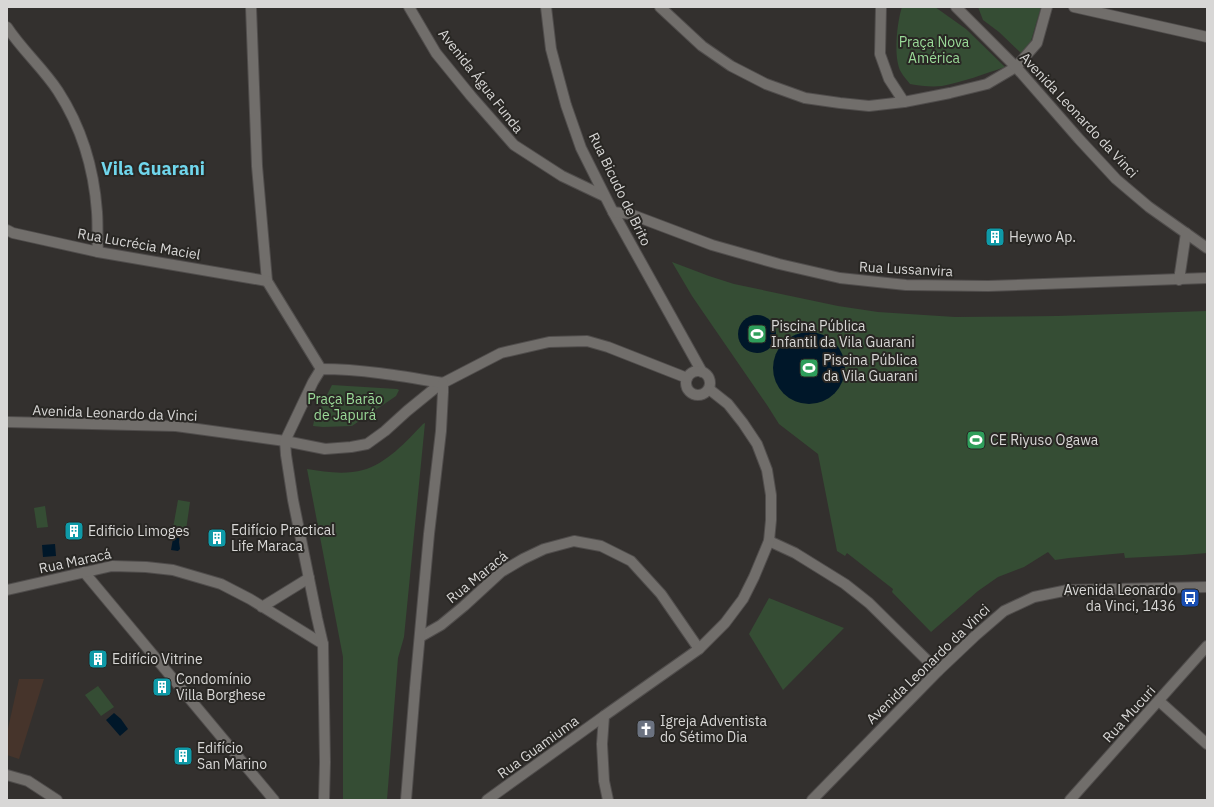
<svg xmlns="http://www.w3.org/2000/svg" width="1214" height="807" font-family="'IBM Plex Sans',sans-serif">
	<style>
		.industrial { fill: #46342b }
		.green { fill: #354d34 }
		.water { fill: #001729 }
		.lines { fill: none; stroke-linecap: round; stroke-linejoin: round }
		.minor-casing { stroke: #504d4c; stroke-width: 12 }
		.minor { stroke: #716e6b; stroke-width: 10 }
		.labels { text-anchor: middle; stroke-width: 4; stroke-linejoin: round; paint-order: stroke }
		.park-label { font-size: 14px; fill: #9ada98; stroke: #292724 }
		.street-label { font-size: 14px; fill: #d8d7d6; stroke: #292724 }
		.poi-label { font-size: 14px; fill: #d8d7d6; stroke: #292724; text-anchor: start }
		.district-label { font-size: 18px; font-weight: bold; fill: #70d6ec; stroke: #292724 }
	</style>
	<rect width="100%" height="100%" fill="#33302e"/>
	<polygon class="industrial" points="19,679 44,679 19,759 7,755 7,733"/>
	<g class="green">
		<path d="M902 7H935L966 29 1005 67C984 74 963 82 942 86 932 87 920 86 910 84 907 80 903 76 901 72 893 58 897 22 902 7Z"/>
		<polygon points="978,7 1041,7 1031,41 1021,53 999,32 983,20"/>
		<polygon points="672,262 709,276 734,284 838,306 878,312 955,317 1057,316 1207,311 1207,553 1183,555 1125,558 1124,553 1069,558 1055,560 1048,552 1024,567 998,577 978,591 931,632 892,592 893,589 847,553 845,556 837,551 818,454 779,424 767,405 692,296"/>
		<polygon points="332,385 397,389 399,390 396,396 352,426 323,427 313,426 314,421"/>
		<path d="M425 423 404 637 398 658 387 800H343V657L307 469C325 472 345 475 363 470 386 464 407 441 423 424Z"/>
		<polygon points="178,500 190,502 186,530 173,528"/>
		<polygon points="45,506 48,527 37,528 34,508"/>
		<polygon points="769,598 844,628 783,690 749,634"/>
		<polygon points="98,686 114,707 101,716 85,695"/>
	</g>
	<g class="water">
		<circle cx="757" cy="334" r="19"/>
		<circle cx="809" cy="368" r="36"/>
		<polygon points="174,533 180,534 179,542 180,549 178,551 171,550"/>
		<polygon points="55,544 56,556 43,557 42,545"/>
		<polygon points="114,713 121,719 128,729 120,736 106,720"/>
	</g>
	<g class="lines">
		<defs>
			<g id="minor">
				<polyline points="251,7 257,166 267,281 321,369"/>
				<polyline points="409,7 436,53 471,96 514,145 562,176 604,196"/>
				<polyline points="546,7 551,49 566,105 581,148 613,212 702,372"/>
				<polyline points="660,7 702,46 731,66 766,84 805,98 840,103 869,106 904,102"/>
				<polyline points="881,7 880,54 889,79 904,102 950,93 987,84 1016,67 1037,43 1047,7"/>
				<polyline points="956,7 1016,67 1079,139 1116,179 1149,207 1207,248"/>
				<polyline points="1074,7 1207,37"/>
				<path d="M7 27C22 50 43 68 58 91 82 128 94 170 97 212 98 226 97 239 98 252"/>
				<polyline points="613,212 630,214 712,245 779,264 840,278 906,285 988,286 1207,278"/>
				<polyline points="7,230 13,233 98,252 267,281"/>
				<polyline points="1179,280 1186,233"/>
				<circle cx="698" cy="383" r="12"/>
				<polyline points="7,422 176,426 285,441 325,449 351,447 367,444 385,431 407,411 434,389 443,383 501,353 549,342 587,341 608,347 687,378"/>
				<polyline points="769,541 795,553 845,584 869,603 938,671"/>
				<polyline points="84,572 274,800"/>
				<polyline points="7,590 112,566 146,567 173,570 221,584 250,599 323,644"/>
				<polyline points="262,607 309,578"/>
				<polyline points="420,637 441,625 464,606 501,572 523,559 544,549 574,541 601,546 631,561 661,594 699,649"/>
				<polyline points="1159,701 1207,744"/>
				<polyline points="7,775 28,781 57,800"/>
				<path d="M324 800 325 762 323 644 317 618 293 500 286 455 285 441 313 382 321 369C362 369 402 376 443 383"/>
				<polyline points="406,800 415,688 429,534 441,431 443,392 443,383"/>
				<polyline points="487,800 604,716"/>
				<polyline points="608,800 604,781 602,744 604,716 699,649 725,623 743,599 754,577 769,541 771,520 771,495 767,470 757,444 743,423 728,404 709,389"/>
				<polyline points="812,800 938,671 975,636 1004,611 1034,597 1068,590 1207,587"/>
				<polyline points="1070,800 1207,646"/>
			</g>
		</defs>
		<use href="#minor" class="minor-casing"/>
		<use href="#minor" class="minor"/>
	</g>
	<defs>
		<symbol id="building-square" viewBox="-11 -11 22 22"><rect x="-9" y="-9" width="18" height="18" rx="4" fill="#0f9aa8" stroke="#292724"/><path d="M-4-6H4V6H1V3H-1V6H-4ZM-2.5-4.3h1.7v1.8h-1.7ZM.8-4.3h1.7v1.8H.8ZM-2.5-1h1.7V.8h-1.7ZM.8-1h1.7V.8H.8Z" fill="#fff"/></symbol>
		<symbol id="stadium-square" viewBox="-11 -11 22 22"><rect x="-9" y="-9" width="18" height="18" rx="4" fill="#2e9e5b" stroke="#292724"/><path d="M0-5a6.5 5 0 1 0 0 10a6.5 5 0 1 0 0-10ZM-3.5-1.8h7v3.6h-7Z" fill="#fff"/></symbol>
		<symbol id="bus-square" viewBox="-11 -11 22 22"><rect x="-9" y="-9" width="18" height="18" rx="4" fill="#1a4fb4" stroke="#292724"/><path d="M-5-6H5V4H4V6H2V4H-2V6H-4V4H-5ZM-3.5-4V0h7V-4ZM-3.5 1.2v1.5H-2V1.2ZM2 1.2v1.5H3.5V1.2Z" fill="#fff"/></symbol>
		<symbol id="church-square" viewBox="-11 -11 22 22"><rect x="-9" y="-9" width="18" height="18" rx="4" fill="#6b7280" stroke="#292724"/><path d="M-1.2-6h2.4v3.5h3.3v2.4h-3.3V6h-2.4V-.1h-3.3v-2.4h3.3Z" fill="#fff"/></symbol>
	</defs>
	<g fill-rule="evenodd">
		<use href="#building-square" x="984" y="226" width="22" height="22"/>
		<use href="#stadium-square" x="746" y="323" width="22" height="22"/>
		<use href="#stadium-square" x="798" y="357" width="22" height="22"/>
		<use href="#stadium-square" x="965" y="429" width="22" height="22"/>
		<use href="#building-square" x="63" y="520" width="22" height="22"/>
		<use href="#building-square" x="206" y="527" width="22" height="22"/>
		<use href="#bus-square" x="1179" y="587" width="22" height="22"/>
		<use href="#building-square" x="87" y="648" width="22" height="22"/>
		<use href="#building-square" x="151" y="676" width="22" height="22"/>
		<use href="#church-square" x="635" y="718" width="22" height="22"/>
		<use href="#building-square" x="172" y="745" width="22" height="22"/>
	</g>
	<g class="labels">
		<g class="park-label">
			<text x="934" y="47">Praça Nova<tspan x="934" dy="16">América</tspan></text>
			<text x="345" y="404">Praça Barão<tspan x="345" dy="16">de Japurá</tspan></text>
		</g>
		<g class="street-label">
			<text transform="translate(481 81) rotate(52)" y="5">Avenida Água Funda</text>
			<text transform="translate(1079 115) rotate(47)" y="5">Avenida Leonardo da Vinci</text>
			<text transform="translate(620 189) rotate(64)" y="5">Rua Bicudo de Brito</text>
			<text transform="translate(139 244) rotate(10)" y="5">Rua Lucrécia Maciel</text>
			<text transform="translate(906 269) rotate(3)" y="5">Rua Lussanvira</text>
			<text transform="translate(115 413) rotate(2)" y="5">Avenida Leonardo da Vinci</text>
			<text transform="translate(75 561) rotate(-12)" y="5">Rua Maracá</text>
			<text transform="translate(477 577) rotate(-39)" y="5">Rua Maracá</text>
			<text transform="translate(928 664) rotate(-44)" y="5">Avenida Leonardo da Vinci</text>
			<text transform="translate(1129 714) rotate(-48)" y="5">Rua Mucuri</text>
			<text transform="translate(538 747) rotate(-36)" y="5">Rua Guamiuma</text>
		</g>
		<g class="poi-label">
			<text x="1009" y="242">Heywo Ap.</text>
			<text x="771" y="331">Piscina Pública<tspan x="771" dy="16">Infantil da Vila Guarani</tspan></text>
			<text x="823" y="365">Piscina Pública<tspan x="823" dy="16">da Vila Guarani</tspan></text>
			<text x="990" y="445">CE Riyuso Ogawa</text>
			<text x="231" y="535">Edifício Practical<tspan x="231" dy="16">Life Maraca</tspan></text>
			<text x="88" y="536">Edificio Limoges</text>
			<text x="1176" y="595" text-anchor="end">Avenida Leonardo<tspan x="1176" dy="16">da Vinci, 1436</tspan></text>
			<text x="112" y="664">Edifício Vitrine</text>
			<text x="176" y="684">Condomínio<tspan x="176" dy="16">Villa Borghese</tspan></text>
			<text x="660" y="726">Igreja Adventista<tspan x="660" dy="16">do Sétimo Dia</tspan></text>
			<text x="197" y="753">Edifício<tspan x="197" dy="16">San Marino</tspan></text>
		</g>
		<g class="district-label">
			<text x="153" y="175">Vila Guarani</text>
		</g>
	</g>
	<rect width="1214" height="807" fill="none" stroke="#d8d7d6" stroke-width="16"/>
</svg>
